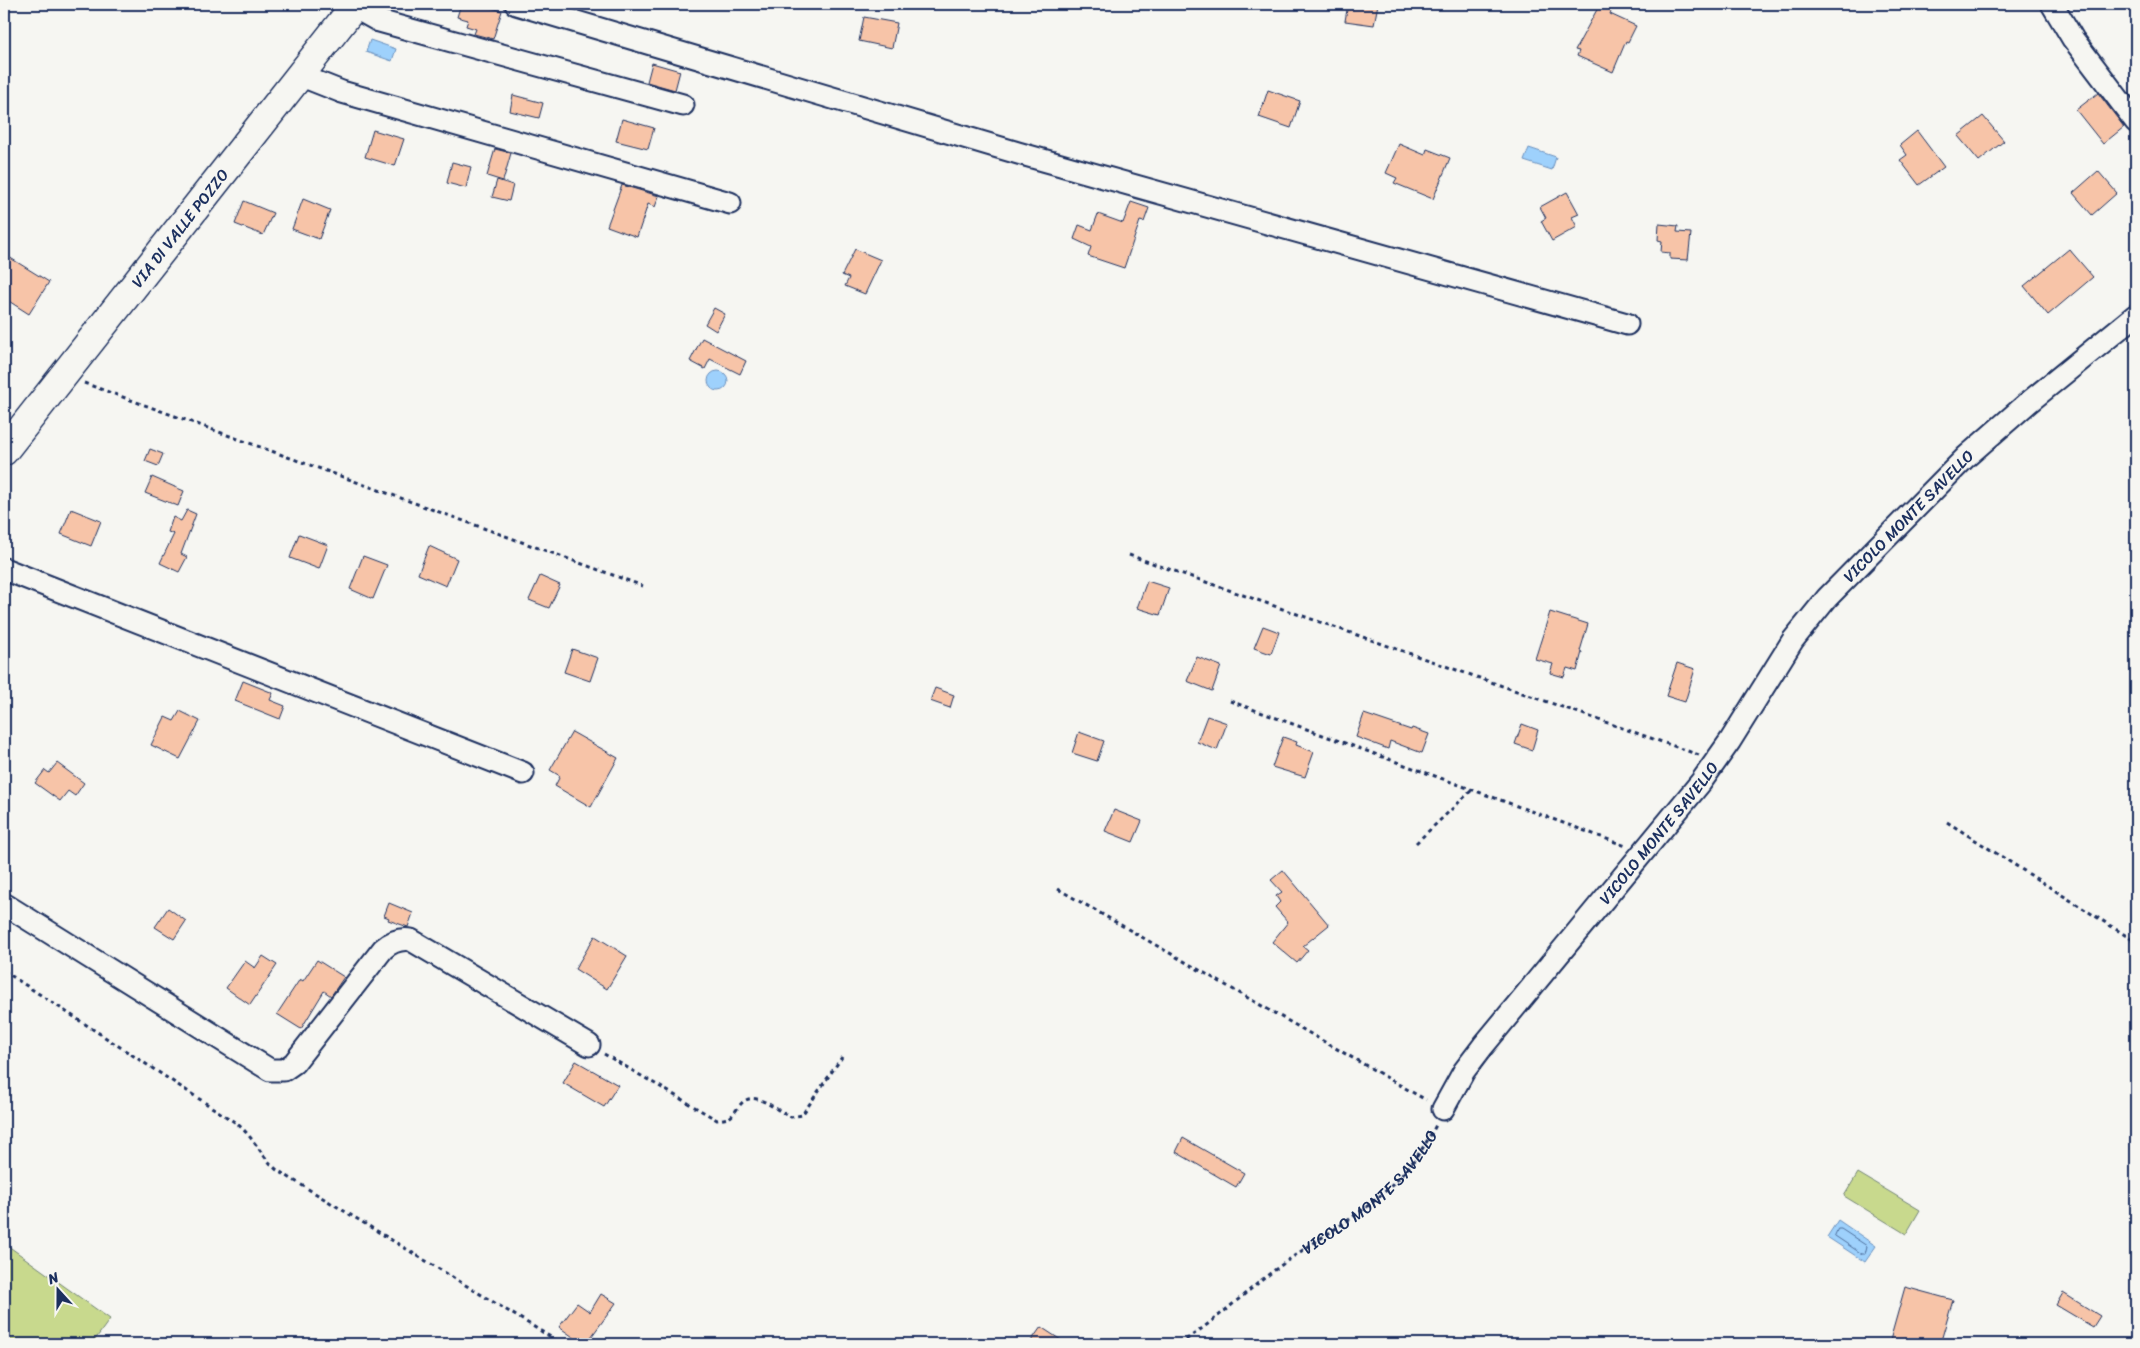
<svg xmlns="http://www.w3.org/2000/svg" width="2140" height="1348" font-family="Sriracha,sans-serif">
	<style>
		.green { fill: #c8d98d; stroke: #728476 }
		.water { fill: #9ed1fc; stroke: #6a90bd }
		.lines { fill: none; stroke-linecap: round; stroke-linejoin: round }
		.shore { stroke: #4f709d; stroke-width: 1 }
		.building { fill: #f7c4a8; stroke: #1b2f5e }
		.minor-casing { stroke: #1b2f5e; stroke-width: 25 }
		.tertiary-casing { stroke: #1b2f5e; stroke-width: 31 }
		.path { stroke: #1b2f5e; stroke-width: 3; stroke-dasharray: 4 4; stroke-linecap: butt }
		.minor { stroke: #f6f6f2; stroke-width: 21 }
		.tertiary { stroke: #f6f6f2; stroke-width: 28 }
		.labels { text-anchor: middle; stroke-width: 4; stroke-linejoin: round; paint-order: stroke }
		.street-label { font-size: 16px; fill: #1b2f5e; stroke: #f6f6f2 }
	</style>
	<rect width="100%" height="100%" fill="#f6f6f2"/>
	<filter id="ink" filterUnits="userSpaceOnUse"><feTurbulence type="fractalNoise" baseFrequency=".02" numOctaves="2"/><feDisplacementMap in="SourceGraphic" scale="10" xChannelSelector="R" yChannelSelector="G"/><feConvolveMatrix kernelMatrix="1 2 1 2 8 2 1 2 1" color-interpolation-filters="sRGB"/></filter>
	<g filter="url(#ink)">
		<g class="green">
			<polygon points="1858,1173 1920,1210 1906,1234 1844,1196"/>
			<polygon points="4,1243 110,1319 92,1344 4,1344"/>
		</g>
		<g class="water">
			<polygon points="370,40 396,49 392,61 366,52"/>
			<polygon points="1529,148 1556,157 1552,170 1524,161"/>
			<circle cx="718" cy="381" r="10"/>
			<polygon points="1838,1220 1876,1246 1865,1262 1827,1237"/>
		</g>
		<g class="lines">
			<polygon class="shore" points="1838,1229 1841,1229 1867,1246 1865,1254 1862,1254 1835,1236"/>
		</g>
		<g class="building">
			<polygon points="461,4 478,4 502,11 493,39 474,34 476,29 466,26 468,20 457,17"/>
			<polygon points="1348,4 1378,4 1374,25 1345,21"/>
			<polygon points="1600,4 1614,4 1610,14 1636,26 1628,42 1626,41 1613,72 1577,56 1579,51 1575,50"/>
			<polygon points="864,17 897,23 892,48 859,41"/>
			<polygon points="652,63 680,71 675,90 647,82"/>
			<polygon points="1268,90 1300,101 1291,128 1259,117"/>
			<polygon points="2098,93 2124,127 2103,144 2076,110"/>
			<polygon points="513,95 543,103 539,118 510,111"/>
			<polygon points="1983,116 2004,141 1979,161 1958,136"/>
			<polygon points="622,119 654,128 648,149 616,141"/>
			<polygon points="373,130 404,139 395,166 365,157"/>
			<polygon points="1917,131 1944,167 1919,185 1900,160 1907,155 1900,145"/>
			<polygon points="1399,144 1425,155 1427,149 1450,158 1433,199 1394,183 1397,178 1386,173"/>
			<polygon points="495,149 511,153 503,181 487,176"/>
			<polygon points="452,162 471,167 466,188 447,183"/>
			<polygon points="2098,171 2117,193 2092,215 2073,193"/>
			<polygon points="497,180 513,185 509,201 492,197"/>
			<polygon points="622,185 659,196 655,207 648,204 637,237 607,226"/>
			<polygon points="1567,192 1579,214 1572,217 1577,227 1552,241 1541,221 1546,218 1540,207"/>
			<polygon points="303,199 330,210 319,239 292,229"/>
			<polygon points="244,201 273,213 263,235 235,224"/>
			<polygon points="1131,202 1149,208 1144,222 1140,221 1124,268 1088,256 1091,247 1074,239 1079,225 1092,230 1098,214 1123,223"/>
			<polygon points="1659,224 1678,226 1677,232 1691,233 1688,260 1670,259 1670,253 1661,252 1662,241 1658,240"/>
			<polygon points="855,249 881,260 865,294 845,286 849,278 842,275"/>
			<polygon points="2069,249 2093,277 2048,315 2024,286"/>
			<polygon points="4,254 49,282 29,314 4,298 4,291 9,282 4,279"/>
			<polygon points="714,308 725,314 716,331 705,324"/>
			<polygon points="702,338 746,361 740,374 710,359 705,369 690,361"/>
			<polygon points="150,449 163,454 158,466 145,461"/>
			<polygon points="152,477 184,491 178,506 145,493"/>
			<polygon points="71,509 101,521 91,546 61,534"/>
			<polygon points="187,510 196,514 181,554 187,557 179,572 160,563 174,534 168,532 173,517 181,521"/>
			<polygon points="299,534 328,545 319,569 290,558"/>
			<polygon points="429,546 457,559 446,586 418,574"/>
			<polygon points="363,556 387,565 373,599 350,589"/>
			<polygon points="540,576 560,585 549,608 529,600"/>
			<polygon points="1147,581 1169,588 1160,615 1137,608"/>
			<polygon points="1550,612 1588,624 1580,651 1582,652 1577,671 1567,668 1564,677 1550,673 1553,664 1535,659"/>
			<polygon points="1263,626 1279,632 1271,654 1254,648"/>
			<polygon points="572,649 598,658 590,681 564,672"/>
			<polygon points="1197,657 1221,666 1212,691 1187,681"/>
			<polygon points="1677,663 1695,669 1685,702 1666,696"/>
			<polygon points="243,681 273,693 270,700 285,706 280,719 235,701"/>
			<polygon points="935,688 954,695 950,708 930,701"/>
			<polygon points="180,711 200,721 180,759 151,745 165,717 174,721"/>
			<polygon points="1364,714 1411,730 1412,728 1429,734 1422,753 1390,741 1388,749 1356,737"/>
			<polygon points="1207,716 1227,723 1217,750 1197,742"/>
			<polygon points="1522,724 1538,730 1532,750 1515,744"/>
			<polygon points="572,732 618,758 591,807 555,786 560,776 550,770"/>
			<polygon points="1079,732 1104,741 1097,761 1072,753"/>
			<polygon points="1283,737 1297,742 1296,745 1314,752 1305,777 1272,767"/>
			<polygon points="57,763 84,783 75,796 68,791 60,801 35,783 45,770 49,773"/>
			<polygon points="1114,810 1142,821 1133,842 1105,831"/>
			<polygon points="1283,870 1329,925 1303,946 1308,950 1297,963 1272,942 1288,922 1275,907 1280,902 1276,896 1282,892 1271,880"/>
			<polygon points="389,903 413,913 408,927 388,920 389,918 384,916"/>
			<polygon points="168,908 186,921 174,939 155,927"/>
			<polygon points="595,936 627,956 607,989 575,969"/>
			<polygon points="263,956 277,965 250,1005 226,988 245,961 255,968"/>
			<polygon points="317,960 344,977 331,996 324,991 301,1029 277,1014 300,979 303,981"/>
			<polygon points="576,1061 618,1085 604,1107 563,1083"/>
			<polygon points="1183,1138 1244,1173 1236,1187 1176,1152"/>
			<polygon points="1905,1287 1953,1300 1940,1344 1889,1344"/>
			<polygon points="2063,1293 2100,1316 2093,1327 2056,1305"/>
			<polygon points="601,1294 616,1303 586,1344 583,1344 559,1327 577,1303 590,1312"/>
			<polygon points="1041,1327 1067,1344 1029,1344"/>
		</g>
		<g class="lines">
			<defs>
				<g id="minor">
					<polyline points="516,4 1018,153 1627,324"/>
					<polyline points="2052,4 2073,39 2136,122"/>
					<polyline points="354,7 379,21 683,105"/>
					<polyline points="299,75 342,92 730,203"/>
					<polyline points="4,569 523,773"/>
					<path d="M4 904 270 1070H284L294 1063 383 949C391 942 400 938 411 940L589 1045"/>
					<path id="s2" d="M1443 1109 1464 1071 1483 1046 1701 782 1730 741 1793 640 1827 598 1966 457 2029 402 2136 315"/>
				</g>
				<g id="tertiary">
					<path id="s3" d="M4 451 356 4"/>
				</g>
			</defs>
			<use href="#minor" class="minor-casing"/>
			<use href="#tertiary" class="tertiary-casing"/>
			<g class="path">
				<polyline points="84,383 643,586"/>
				<polyline points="1129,555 1699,755"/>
				<polyline points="1230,701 1626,846"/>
				<polyline points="1947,822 2136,942"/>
				<polyline points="1416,843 1473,789"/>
				<polyline points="1058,889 1426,1100"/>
				<path d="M4 971 236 1123C253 1136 261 1156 277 1170L562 1344"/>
				<path d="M604 1054 717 1120 729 1118C736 1113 739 1103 746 1100 760 1093 779 1113 791 1117L802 1115 842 1057"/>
				<path id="s1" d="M1179 1344C1213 1323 1241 1296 1272 1272 1338 1222 1396 1203 1436 1125"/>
			</g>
			<use href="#minor" class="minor"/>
			<use href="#tertiary" class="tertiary"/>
		</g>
	</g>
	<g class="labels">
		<g class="street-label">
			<text dy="6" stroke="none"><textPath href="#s3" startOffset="284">VIA DI VALLE POZZO</textPath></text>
			<text dy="6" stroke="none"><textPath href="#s2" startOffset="756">VICOLO MONTE SAVELLO</textPath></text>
			<text dy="6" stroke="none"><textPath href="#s2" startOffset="351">VICOLO MONTE SAVELLO</textPath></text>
			<text dy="6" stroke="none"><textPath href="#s1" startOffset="245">VICOLO MONTE SAVELLO</textPath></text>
		</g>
	</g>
	<rect width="2140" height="1348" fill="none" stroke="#f6f6f2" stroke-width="20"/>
	<rect x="10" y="10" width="2120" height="1328" fill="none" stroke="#1b2f5e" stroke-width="2" filter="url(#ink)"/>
	<g transform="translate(58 1290) rotate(339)" stroke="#f6f6f2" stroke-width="4" paint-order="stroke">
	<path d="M0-4L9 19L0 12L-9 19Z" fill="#1b2f5e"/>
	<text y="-8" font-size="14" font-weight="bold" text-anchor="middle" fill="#1b2f5e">N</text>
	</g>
</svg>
